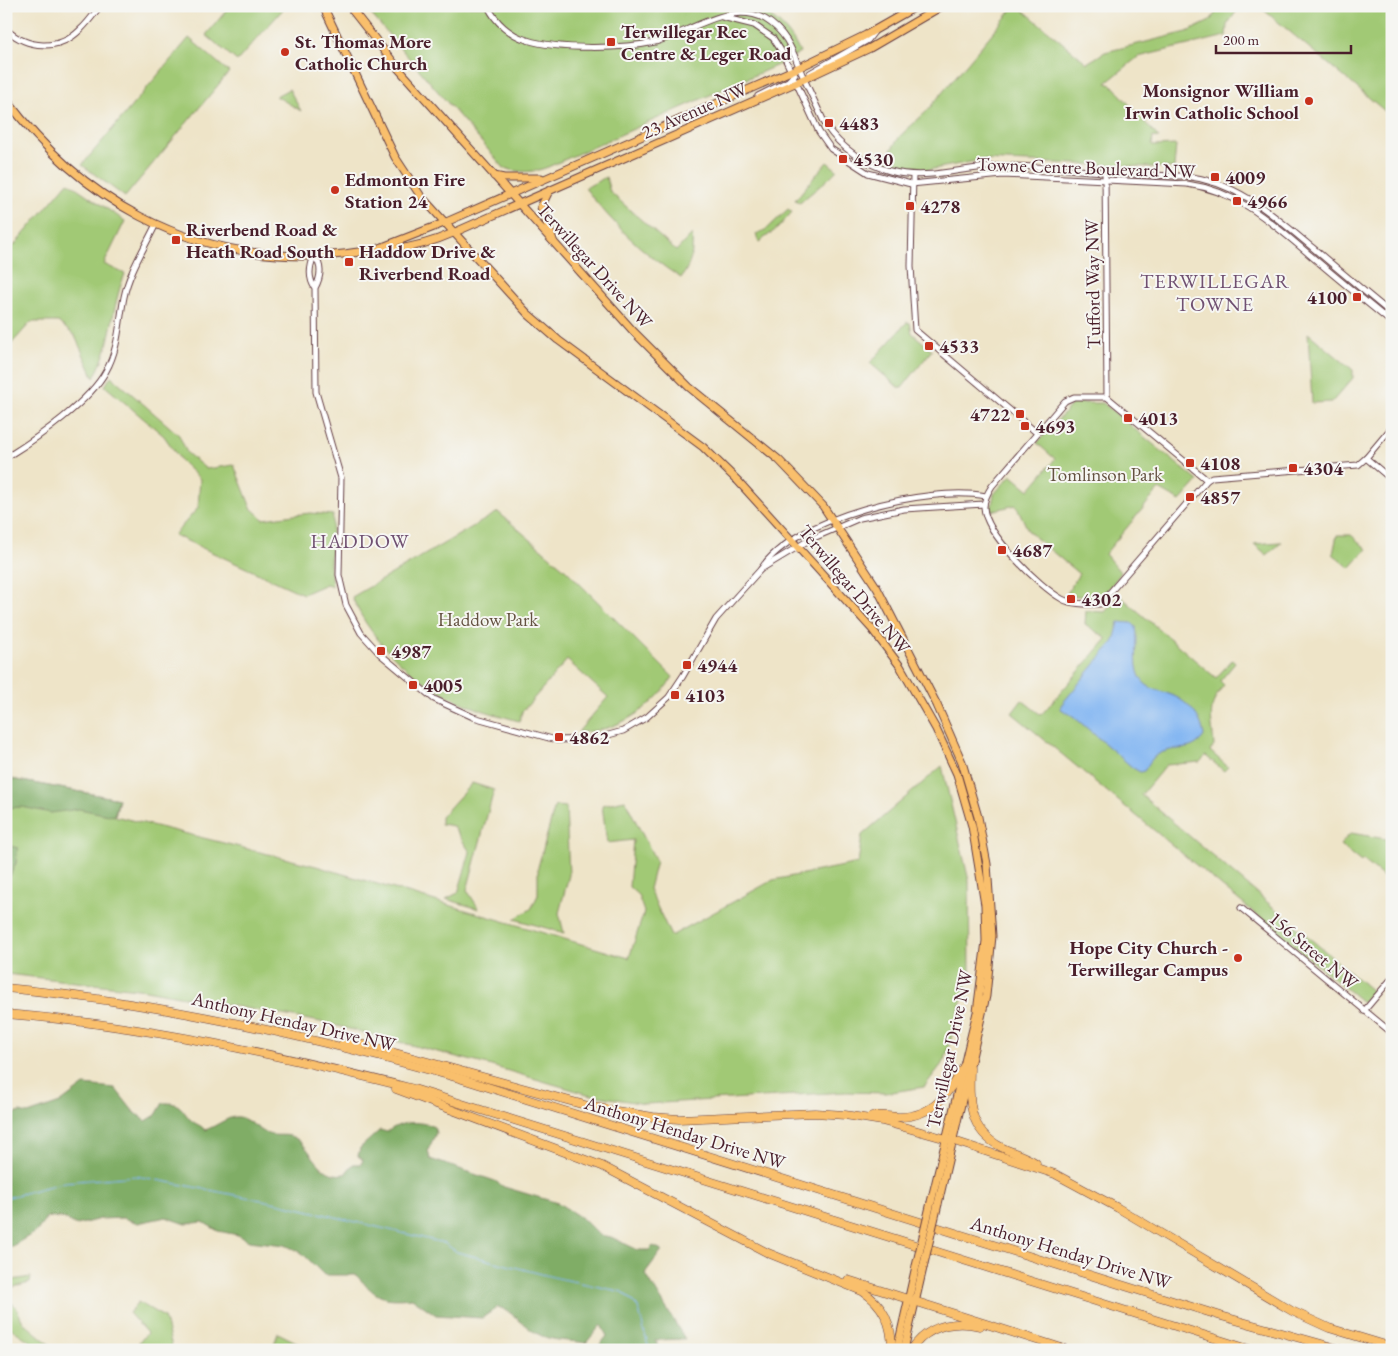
<svg xmlns="http://www.w3.org/2000/svg" width="1398" height="1356" font-family="'EB Garamond',serif">
	<style>
		.green { fill: #a1c975; stroke: #767450 }
		.forest { fill: #80ad66; stroke: #656648 }
		.water { fill: #85b7f2; stroke: #686b8e }
		.lines { fill: none; stroke-linecap: round; stroke-linejoin: round }
		.stream { stroke: #85b7f2; stroke-width: 1 }
		.minor-casing { stroke: #633d43; stroke-width: 7 }
		.major-casing { stroke: #633d43; stroke-width: 9 }
		.highway-casing { stroke: #633d43; stroke-width: 9 }
		.minor { stroke: #fff; stroke-width: 5 }
		.major { stroke: #f9bf6c; stroke-width: 7 }
		.highway { stroke: #f9bf6c; stroke-width: 8 }
		.major-bridge-casing { stroke: #633d43; stroke-width: 9; stroke-linecap: butt }
		.major-bridge { stroke: #f9bf6c; stroke-width: 7 }
		.poi-dot { fill: #c8321e; stroke: #f6f6f2; stroke-width: 2 }
		.labels { text-anchor: middle; stroke-width: 4; stroke-linejoin: round; paint-order: stroke }
		.poi-label { font-size: 19px; font-weight: bold; fill: #4a1f2b; stroke: #f6f6f2; text-anchor: start }
		.street-label { font-size: 19px; fill: #4a1f2b; stroke: #f6f6f2 }
		.park-label { font-size: 19px; fill: #645241; stroke: #f6f6f2 }
		.neighbourhood-label { font-size: 20px; letter-spacing: 1px; fill: #705071; stroke: #f6f6f2 }
	</style>
	<rect width="100%" height="100%" fill="#f6f6f2"/>
	<filter id="ink" filterUnits="userSpaceOnUse"><feTurbulence type="fractalNoise" baseFrequency=".02" numOctaves="2"/><feDisplacementMap in="SourceGraphic" scale="10" xChannelSelector="R" yChannelSelector="G"/><feConvolveMatrix kernelMatrix="1 2 1 2 8 2 1 2 1" color-interpolation-filters="sRGB"/></filter>
	<filter id="wash" filterUnits="userSpaceOnUse"><feTurbulence type="fractalNoise" baseFrequency=".0096" numOctaves="4" result="noise"/><feDisplacementMap in="SourceGraphic" scale="20" xChannelSelector="R" yChannelSelector="G"/><feGaussianBlur stdDeviation="1.12" result="paint"/><feColorMatrix in="noise" values="0 0 0 0 0 0 0 0 0 0 0 0 0 0 0 0 0 1.4 0 .05"/><feComposite in="paint" operator="in"/></filter>
	<g filter="url(#wash)">
		<rect width="100%" height="100%" fill="#eee4c8"/>
		<g class="green">
			<polygon points="230,6 286,6 237,61 206,35"/>
			<path d="M364 6H750C775 17 789 28 800 53L780 64 548 167C532 173 520 173 504 168Z"/>
			<polygon points="1015,6 1018,6 1087,63 1105,52 1187,32 1210,21 1220,6 1240,6 1227,25 1226,36 1138,57 1106,83 1112,85 1159,138 1153,137 1152,146 1176,145 1174,168 981,160 928,170 903,169 884,163 894,152 891,150 900,136 926,112"/>
			<polygon points="1259,6 1392,6 1392,117"/>
			<polygon points="189,38 229,72 125,197 82,165"/>
			<polygon points="289,89 301,111 276,96"/>
			<path d="M827 162 837 170C825 183 813 191 800 203L795 200Z"/>
			<path d="M606 177 610 192 676 251 692 234C693 252 692 263 681 278 642 253 613 224 585 188Z"/>
			<path d="M68 182 125 221 104 264 125 274C110 310 114 341 94 378L75 336 58 322H31L6 350V255Z"/>
			<polygon points="788,209 792,212 778,228 759,242 756,234 767,229"/>
			<polygon points="907,322 910,323 912,333 932,350 902,388 899,388 870,363"/>
			<polygon points="1308,333 1353,370 1353,378 1332,402 1312,403"/>
			<polygon points="111,376 179,435 187,453 206,469 234,465 251,508 263,519 310,513 333,515 330,565 332,586 326,584 303,594 174,535 198,508 200,479 182,462 164,436 105,386"/>
			<polygon points="1073,403 1103,403 1198,481 1180,501 1159,489 1105,554 1121,573 1101,598 1066,595 1079,574 1029,532 1016,505 991,511 994,494 1011,475 1029,490 1055,459 1037,443"/>
			<path d="M498 512 566 570 673 677C653 708 616 733 578 732L608 697 567 660 522 712 519 721C502 716 484 712 468 705 418 685 373 646 352 597Z"/>
			<polygon points="1337,535 1351,535 1367,549 1350,568 1333,554"/>
			<polygon points="1282,542 1267,555 1254,544 1280,542"/>
			<path d="M1119 595 1216 678 1232 660 1235 663 1220 681 1224 685C1206 707 1212 719 1214 746L1210 751 1228 767 1224 771 1206 756 1200 762 1166 765 1141 795 1372 991 1362 1002 1012 713 1022 700 1041 715 1107 639 1085 624 1086 611 1105 612Z"/>
			<polygon points="942,766 969,881 970,971 945,1060 924,1087 886,1093 846,1092 645,1104 587,1094 488,1065 326,1023 146,990 6,974 6,884 16,863 11,846 6,849 6,778 119,799 115,816 316,866 629,958 644,912 638,895 629,887 633,840 607,843 602,805 625,800 656,861 649,889 671,936 773,880 858,863 862,835"/>
			<polygon points="472,783 494,790 467,890 479,909 446,899 458,893 470,852 453,826 441,824 441,817"/>
			<polygon points="555,806 566,807 569,875 559,913 564,933 514,919 531,909 538,895 538,867"/>
			<polygon points="1351,833 1392,840 1392,872 1386,879 1363,860 1361,862 1340,845"/>
			<polygon points="31,1277 30,1283 6,1289 6,1281"/>
			<polygon points="6,1297 16,1307 23,1322 56,1350 43,1350 6,1325"/>
			<polygon points="138,1302 164,1317 173,1350 133,1350 147,1333 129,1313"/>
			<polygon points="278,1333 312,1350 272,1350"/>
		</g>
		<g class="forest">
			<polygon points="6,778 119,799 114,816 79,809 51,813 22,807 6,808"/>
			<polygon points="10,846 18,848 16,863 6,884 6,849"/>
			<path d="M84 1085 115 1088 133 1111 146 1121 156 1115 163 1103C183 1102 181 1111 192 1121 197 1125 201 1125 205 1130 215 1127 224 1119 234 1117 245 1115 258 1130 268 1134 277 1137 286 1133 295 1138 313 1148 318 1179 345 1174L353 1164H361L363 1160 358 1156 360 1148 380 1130 387 1132C401 1121 419 1120 434 1127L436 1133 428 1150 430 1159 495 1181 504 1187 558 1203 583 1219 599 1235 611 1237 638 1250H649L653 1246 662 1250 645 1273 685 1339 655 1340 660 1350H603L599 1346 607 1336 601 1325 586 1343C570 1340 551 1342 536 1333 523 1326 513 1311 498 1307L482 1318 436 1315 412 1298C380 1301 377 1297 356 1275H324L302 1253 285 1245 249 1241 238 1235 218 1231 203 1222 186 1224 166 1217 138 1223 123 1218 100 1219 77 1225 62 1218 47 1217 37 1231 6 1250V1116L20 1112 28 1114 60 1103Z"/>
		</g>
		<path class="water" d="M1119 622 1132 623 1136 627C1139 643 1133 662 1140 677 1147 690 1157 689 1169 694 1187 700 1202 717 1204 736 1191 755 1176 744 1157 755 1151 758 1148 766 1144 771L1140 772 1133 768 1073 716 1061 709V705L1114 641Z"/>
		<g class="lines">
			<polyline class="stream" points="6,1198 65,1182 136,1176 277,1203 444,1243 457,1252 553,1277 623,1292 638,1307 649,1350"/>
		</g>
	</g>
	<g filter="url(#ink)">
		<g class="lines">
			<defs>
				<g id="minor">
					<path d="M488 6C495 22 510 35 527 40 558 50 623 49 655 42 689 33 730 0 765 19 790 34 794 57 805 81 812 96 819 111 826 126 841 148 864 164 890 171 929 182 967 165 1007 166 1066 167 1126 176 1185 176 1238 182 1273 215 1313 248 1339 270 1365 292 1392 314"/>
					<path d="M722 17 754 25 773 38 782 52 819 132 831 149 868 173 911 184 1003 175 1187 184C1238 191 1272 223 1310 255 1337 278 1365 301 1392 323"/>
					<path d="M6 29C27 49 59 51 80 30 88 23 94 14 100 6"/>
					<polyline points="810,73 868,40 874,32"/>
					<polyline points="758,96 788,81 795,74"/>
					<polyline points="1105,171 1107,397"/>
					<polyline points="913,175 911,266 915,330 1037,433"/>
					<path d="M315 288C308 278 309 268 314 256 323 266 321 277 315 288L316 392 341 478 339 575 346 605 361 633 380 654 434 699 473 717 556 740 594 739 623 731 647 717 669 697 683 676 716 619 761 569 809 540 860 518 904 509 984 504"/>
					<path d="M1074 397H1107L1207 480 1100 604C1089 604 1072 605 1062 599 1040 587 985 534 984 507 984 499 988 492 992 486L1065 401Z"/>
					<polyline points="1392,427 1366,458 1392,480"/>
					<path d="M6 455H10C39 437 90 401 106 371 119 348 119 322 124 297 129 272 145 247 156 224"/>
					<polyline points="1207,480 1212,477 1358,465 1366,458"/>
					<path d="M761 569C794 517 928 485 986 496"/>
					<polyline points="1241,908 1392,1033"/>
					<polyline points="1364,1011 1392,978"/>
				</g>
				<g id="major">
					<polyline points="323,6 395,157 420,195 528,314 558,340 703,447 738,481 872,629 900,666 936,729 957,774 972,826 985,905 986,941 977,1012 931,1202"/>
					<polyline points="349,6 397,67 634,332 689,387 779,460 823,506 877,588 937,705 962,762 978,817 987,864 992,936 986,996 938,1204"/>
					<path d="M6 99C81 200 185 258 313 256 333 256 353 253 373 250 380 249 388 250 395 249 416 247 435 241 453 233L804 79 870 48 942 6"/>
					<polyline points="494,176 504,178 541,178"/>
					<polyline points="548,193 541,207 553,240"/>
					<polyline points="380,248 444,223 800,67 866,35 917,6"/>
					<polyline points="897,1350 916,1266"/>
					<polyline points="904,1350 923,1268"/>
				</g>
				<g id="highway">
					<path d="M6 988C162 1003 313 1037 462 1079L1221 1316 1343 1350"/>
					<path d="M6 1014C144 1025 280 1055 414 1089L1252 1350"/>
					<polyline points="343,1043 366,1045 592,1107 653,1117 679,1119 815,1113 845,1115 882,1121 954,1141 1055,1174 1118,1208 1292,1311 1329,1328 1392,1347"/>
					<path d="M970 1068C969 1101 968 1130 1001 1147 1013 1153 1025 1156 1036 1163"/>
					<path d="M396 1089 602 1166 768 1253 862 1291C884 1305 892 1324 892 1350"/>
					<path d="M872 1116C881 1114 891 1117 900 1117 935 1116 948 1093 964 1066"/>
					<polyline points="848,1280 1068,1350"/>
					<path d="M911 1350C928 1325 952 1320 980 1326"/>
				</g>
			</defs>
			<use href="#minor" class="minor-casing"/>
			<use href="#major" class="major-casing"/>
			<use href="#highway" class="highway-casing"/>
			<use href="#minor" class="minor"/>
			<use href="#major" class="major"/>
			<use href="#highway" class="highway"/>
			<defs>
				<g id="major-bridge">
					<polyline points="916,1266 931,1202"/>
					<polyline points="923,1268 938,1204"/>
				</g>
			</defs>
			<use href="#major-bridge" class="major-bridge-casing"/>
			<use href="#major-bridge" class="major-bridge"/>
		</g>
	</g>
	<g class="poi-dot">
		<rect x="606" y="37" width="10" height="10" rx="2.5"/>
		<circle cx="285" cy="52" r="5"/>
		<circle cx="1309" cy="101" r="5"/>
		<rect x="824" y="118" width="10" height="10" rx="2.5"/>
		<rect x="838" y="154" width="10" height="10" rx="2.5"/>
		<rect x="1210" y="172" width="10" height="10" rx="2.5"/>
		<circle cx="335" cy="190" r="5"/>
		<rect x="1232" y="196" width="10" height="10" rx="2.5"/>
		<rect x="905" y="201" width="10" height="10" rx="2.5"/>
		<rect x="171" y="235" width="10" height="10" rx="2.5"/>
		<rect x="344" y="257" width="10" height="10" rx="2.5"/>
		<rect x="1352" y="292" width="10" height="10" rx="2.5"/>
		<rect x="924" y="341" width="10" height="10" rx="2.5"/>
		<rect x="1015" y="409" width="10" height="10" rx="2.5"/>
		<rect x="1123" y="413" width="10" height="10" rx="2.5"/>
		<rect x="1020" y="421" width="10" height="10" rx="2.5"/>
		<rect x="1185" y="458" width="10" height="10" rx="2.5"/>
		<rect x="1288" y="463" width="10" height="10" rx="2.5"/>
		<rect x="1185" y="492" width="10" height="10" rx="2.5"/>
		<rect x="997" y="545" width="10" height="10" rx="2.5"/>
		<rect x="1066" y="594" width="10" height="10" rx="2.5"/>
		<rect x="376" y="646" width="10" height="10" rx="2.5"/>
		<rect x="682" y="660" width="10" height="10" rx="2.5"/>
		<rect x="408" y="680" width="10" height="10" rx="2.5"/>
		<rect x="670" y="690" width="10" height="10" rx="2.5"/>
		<rect x="554" y="732" width="10" height="10" rx="2.5"/>
		<circle cx="1238" cy="958" r="5"/>
	</g>
	<g class="labels">
		<g class="poi-label">
			<text x="621" y="38">Terwillegar Rec<tspan x="621" dy="22">Centre &amp; Leger Road</tspan></text>
			<text x="295" y="48">St. Thomas More<tspan x="295" dy="22">Catholic Church</tspan></text>
			<text x="1299" y="97" text-anchor="end">Monsignor William<tspan x="1299" dy="22">Irwin Catholic School</tspan></text>
			<text x="839" y="130">4483</text>
			<text x="853" y="166">4530</text>
			<text x="1225" y="184">4009</text>
			<text x="345" y="186">Edmonton Fire<tspan x="345" dy="22">Station 24</tspan></text>
			<text x="1247" y="208">4966</text>
			<text x="920" y="213">4278</text>
			<text x="186" y="236">Riverbend Road &amp;<tspan x="186" dy="22">Heath Road South</tspan></text>
			<text x="359" y="258">Haddow Drive &amp;<tspan x="359" dy="22">Riverbend Road</tspan></text>
			<text x="1347" y="304" text-anchor="end">4100</text>
			<text x="939" y="353">4533</text>
			<text x="1010" y="421" text-anchor="end">4722</text>
			<text x="1138" y="425">4013</text>
			<text x="1035" y="433">4693</text>
			<text x="1200" y="470">4108</text>
			<text x="1303" y="475">4304</text>
			<text x="1200" y="504">4857</text>
			<text x="1012" y="557">4687</text>
			<text x="1081" y="606">4302</text>
			<text x="391" y="658">4987</text>
			<text x="697" y="672">4944</text>
			<text x="423" y="692">4005</text>
			<text x="685" y="702">4103</text>
			<text x="569" y="744">4862</text>
			<text x="1228" y="954" text-anchor="end">Hope City Church -<tspan x="1228" dy="22">Terwillegar Campus</tspan></text>
		</g>
		<g class="street-label">
			<text transform="translate(694 110) rotate(-24)" y="7">23 Avenue NW</text>
			<text transform="translate(1086 167) rotate(2)" y="7">Towne Centre Boulevard NW</text>
			<text transform="translate(595 265) rotate(48)" y="7">Terwillegar Drive NW</text>
			<text transform="translate(1092 284) rotate(-91)" y="7">Tufford Way NW</text>
			<text transform="translate(855 589) rotate(50)" y="7">Terwillegar Drive NW</text>
			<text transform="translate(1314 950) rotate(40)" y="7">156 Street NW</text>
			<text transform="translate(294 1021) rotate(13)" y="7">Anthony Henday Drive NW</text>
			<text transform="translate(949 1049) rotate(-78)" y="7">Terwillegar Drive NW</text>
			<text transform="translate(685 1132) rotate(17)" y="7">Anthony Henday Drive NW</text>
			<text transform="translate(1071 1252) rotate(17)" y="7">Anthony Henday Drive NW</text>
		</g>
		<g class="park-label">
			<text x="1105" y="481">Tomlinson Park</text>
			<text x="488" y="626">Haddow Park</text>
		</g>
		<g class="neighbourhood-label">
			<text x="1215" y="288">TERWILLEGAR<tspan x="1215" dy="23">TOWNE</tspan></text>
			<text x="360" y="548">HADDOW</text>
		</g>
	</g>
	<rect width="1398" height="1356" fill="none" stroke="#f6f6f2" stroke-width="25"/>
	<path d="M1216 45v8h135v-8" fill="none" stroke="#4a1f2b" stroke-width="2.5"/>
	<text x="1223" y="45" font-size="15" fill="#4a1f2b" stroke="#f6f6f2" stroke-width="4" paint-order="stroke">200 m</text>
</svg>
